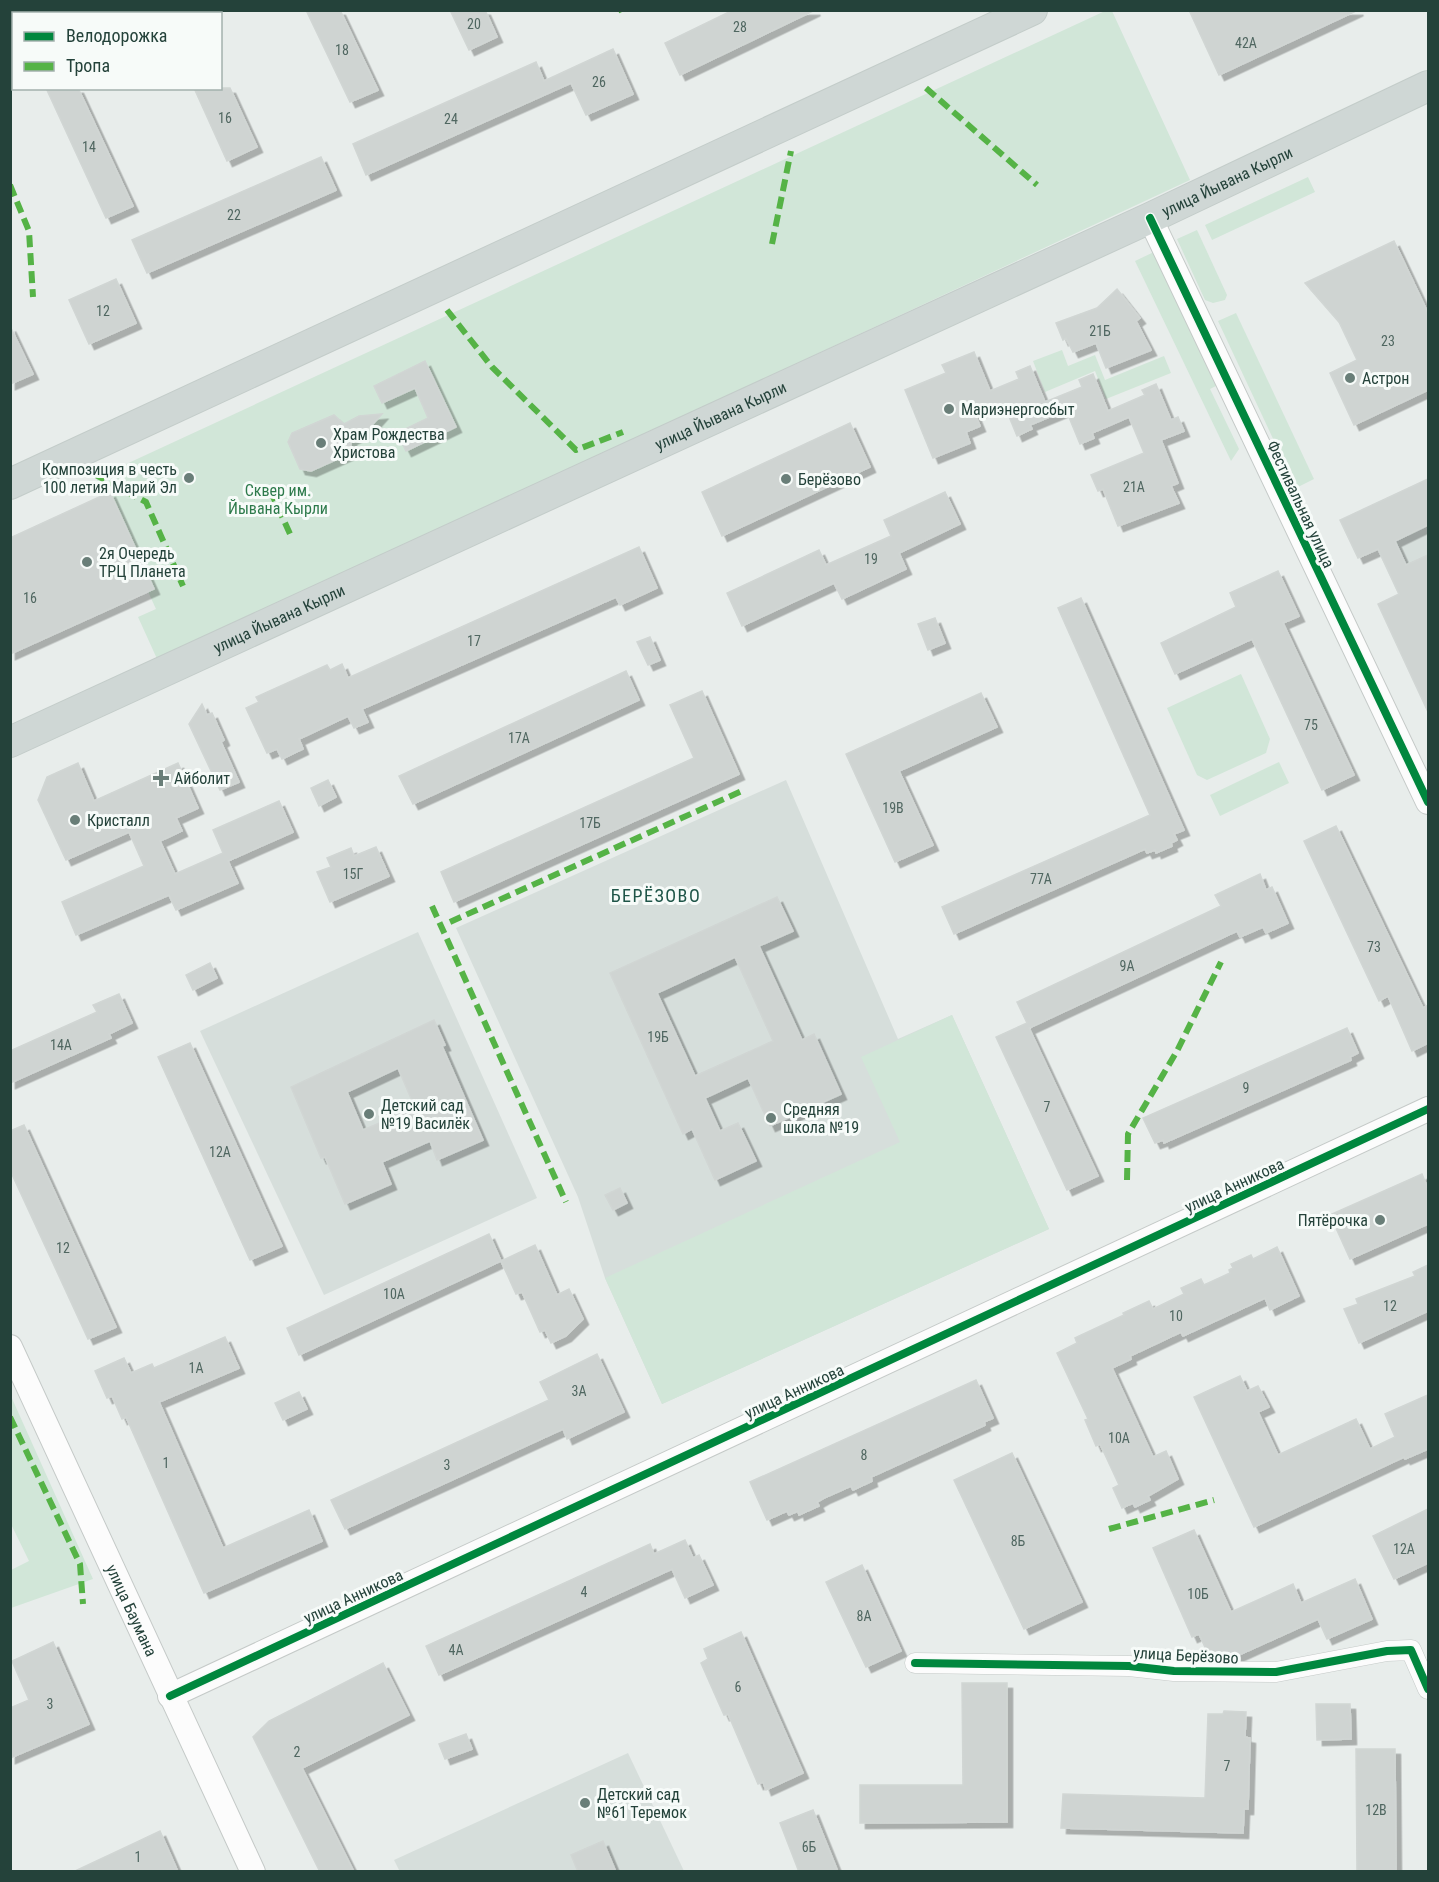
<svg xmlns="http://www.w3.org/2000/svg" width="1439" height="1882" font-family="'Roboto Condensed',sans-serif">
	<style>
		.built { fill: #d6dedb }
		.green { fill: #d1e6d8 }
		.building { fill: #cfd4d2; stroke: #d1d6d4; stroke-width: 1.5; fill-rule: evenodd; filter: url(#shadow) }
		.lines { fill: none; stroke-linecap: round; stroke-linejoin: round }
		.minor-casing { stroke: #c5cac8; stroke-width: 21 }
		.tertiary-casing { stroke: #c5cac8; stroke-width: 26 }
		.primary-casing { stroke: #c3ccc9; stroke-width: 32 }
		.minor { stroke: #fcfcfc; stroke-width: 20 }
		.tertiary { stroke: #fcfcfc; stroke-width: 24 }
		.primary { stroke: #cfd7d5; stroke-width: 30 }
		.quiet { stroke: #55b346; stroke-width: 6; stroke-dasharray: 12 6; stroke-linecap: butt }
		.cycleway-casing { stroke: #f7fbf9; stroke-width: 11 }
		.cycleway { stroke: #00873e; stroke-width: 8 }
		.poi-dot { fill: #697e78; stroke: #f7fbf9; stroke-width: 2 }
		.labels { text-anchor: middle; stroke-width: 6; stroke-linejoin: round; paint-order: stroke }
		.number-label { font-size: 14px; fill: #506761 }
		.street-label { font-size: 16px; fill: #24423a; stroke: #f7fbf9 }
		.poi-label { font-size: 16px; fill: #24423a; stroke: #f7fbf9; text-anchor: start }
		.park-label { font-size: 16px; fill: #2d7a4b; stroke: #f7fbf9 }
		.neighbourhood-label { font-size: 18px; letter-spacing: 1.5px; fill: #1f5548; stroke: #f7fbf9 }
	</style>
	<defs>
		<filter id="shadow"><feDropShadow dx="5.5" dy="5.5" stdDeviation="0" flood-color="#0004"/></filter>
	</defs>
	<rect width="100%" height="100%" fill="#e8edeb"/>
	<g class="built">
		<polygon points="1428,525 1428,658 1377,549"/>
		<polygon points="786,780 898,1039 952,1015 1049,1229 662,1404 605,1278 578,1197 456,928"/>
		<polygon points="418,932 537,1198 324,1295 200,1031"/>
		<polygon points="628,1753 684,1871 400,1872 394,1860"/>
	</g>
	<g class="green">
		<polygon points="1105,11 1112,11 1190,180 158,661 138,617 156,609 96,478"/>
		<polygon points="1308,177 1315,192 1212,240 1205,225"/>
		<polygon points="1197,230 1227,295 1225,300 1213,303 1205,300 1177,239"/>
		<polygon points="1156,251 1220,384 1210,389 1239,449 1231,461 1135,261"/>
		<polygon points="1236,313 1314,479 1296,488 1218,321"/>
		<polygon points="1062,350 1068,366 1095,355 1105,380 1164,356 1171,373 1106,399 1095,371 1045,392 1033,361"/>
		<polygon points="1241,674 1270,739 1266,753 1207,780 1197,775 1167,708"/>
		<polygon points="1279,762 1289,783 1220,816 1210,795"/>
		<polygon points="952,1015 1049,1229 662,1404 605,1278 900,1142 861,1057"/>
		<polygon points="10,1394 93,1579 11,1608 11,1570 29,1561 11,1524"/>
	</g>
	<g class="building">
		<polygon points="306,10 340,10 378,90 350,102"/>
		<polygon points="450,10 485,10 497,37 469,50"/>
		<polygon points="733,10 815,10 680,75 665,43"/>
		<polygon points="1189,10 1358,10 1219,75"/>
		<polygon points="613,49 633,94 586,115 571,83 366,175 353,144 536,62 544,81"/>
		<polygon points="46,88 78,88 133,206 106,218"/>
		<polygon points="194,88 230,88 257,147 227,161"/>
		<polygon points="321,157 336,190 147,273 132,240"/>
		<polygon points="1394,241 1428,313 1428,390 1354,425 1330,373 1357,360 1339,322 1305,283"/>
		<polygon points="116,279 136,323 89,344 69,300"/>
		<polygon points="1117,289 1140,318 1136,321 1151,350 1106,368 1096,343 1073,352 1066,338 1063,340 1056,323 1097,308"/>
		<polygon points="10,326 33,374 10,384"/>
		<polygon points="974,352 990,391 1019,379 1016,372 1030,366 1045,402 1082,387 1079,380 1093,374 1108,411 1145,395 1142,390 1156,384 1171,420 1178,417 1184,431 1161,440 1178,483 1171,486 1179,503 1118,526 1103,489 1098,491 1091,475 1144,453 1129,417 1092,433 1094,438 1080,444 1066,410 1030,425 1032,429 1017,436 1003,402 975,414 980,426 966,432 970,443 933,458 905,390 946,373 942,365"/>
		<polygon points="425,361 456,427 406,451 397,433 428,418 415,388 382,403 374,386"/>
		<polygon points="382,414 366,432 351,439 351,453 311,471 300,469 288,442 292,433 334,415 344,424 359,416"/>
		<polygon points="850,423 870,467 722,536 702,492"/>
		<polygon points="1428,479 1428,525 1395,541 1406,565 1428,555 1428,712 1378,604 1399,594 1378,549 1358,558 1340,520"/>
		<polygon points="110,492 154,589 10,654 10,538"/>
		<polygon points="945,492 960,524 899,553 906,569 842,599 834,583 742,626 727,593 819,550 826,565 891,536 884,520"/>
		<polygon points="639,547 657,588 620,605 616,597 362,709 368,722 354,728 348,716 299,739 303,749 282,759 277,749 267,753 246,708 259,702 256,697 327,665 330,670 342,664 348,678"/>
		<polygon points="1278,571 1299,616 1283,623 1354,775 1322,790 1252,639 1175,674 1161,643 1236,607 1230,593"/>
		<polygon points="1081,598 1184,830 1174,834 1177,840 1171,843 1172,846 1156,853 1155,850 1147,853 1145,849 954,934 942,907 1150,815 1058,608"/>
		<polygon points="935,618 945,643 928,650 918,624"/>
		<polygon points="650,637 660,660 648,665 637,642"/>
		<polygon points="626,671 639,700 413,804 399,776"/>
		<polygon points="702,691 739,774 454,902 441,872 694,758 670,705"/>
		<polygon points="981,693 997,727 899,771 933,845 895,862 846,754"/>
		<polygon points="202,704 207,715 212,713 224,740 221,742 239,782 220,790 189,724"/>
		<polygon points="78,763 94,801 178,763 198,808 176,818 182,831 160,841 175,874 223,853 213,830 279,801 293,832 228,861 238,883 176,910 169,895 76,935 62,902 144,866 129,832 66,860 38,800 47,777"/>
		<polygon points="328,780 336,797 319,806 311,788"/>
		<polygon points="1336,826 1423,1008 1428,1005 1428,1043 1412,1051 1388,996 1379,1001 1304,841"/>
		<polygon points="376,847 389,876 330,902 317,872 331,867 327,858 351,848 354,856"/>
		<polygon points="1260,874 1266,890 1272,887 1288,923 1266,933 1263,927 1240,937 1237,931 1029,1028 1098,1176 1067,1190 996,1037 1027,1023 1017,1002 1221,906 1215,895"/>
		<path d="M777 897 793 931 759 946 802 1040 814 1034 841 1094 770 1126 748 1078 705 1098 720 1131 738 1123 756 1161 715 1180 692 1129 683 1134 610 973ZM735 957 773 1041 695 1076 657 993Z"/>
		<polygon points="210,963 217,978 193,990 186,975"/>
		<polygon points="119,994 132,1023 109,1034 111,1038 10,1083 10,1051 97,1012 93,1005"/>
		<path d="M434 1020 445 1045 442 1046 483 1140 437 1160 430 1141 382 1162 391 1184 345 1204 325 1157 321 1158 291 1087ZM398 1068 415 1108 363 1130 347 1092Z"/>
		<polygon points="1347,1028 1358,1053 1350,1057 1351,1060 1164,1143 1163,1140 1155,1143 1143,1118"/>
		<polygon points="190,1043 282,1246 250,1260 158,1057"/>
		<polygon points="24,1125 116,1327 88,1339 10,1170 10,1131"/>
		<polygon points="1422,1174 1428,1189 1428,1224 1350,1259 1330,1215"/>
		<polygon points="620,1188 627,1203 613,1210 605,1195"/>
		<polygon points="489,1234 501,1261 299,1355 287,1328"/>
		<polygon points="535,1245 557,1295 569,1289 583,1319 566,1336 551,1343 545,1330 540,1332 522,1292 516,1294 501,1261"/>
		<polygon points="1277,1247 1299,1296 1270,1310 1265,1298 1183,1336 1181,1332 1130,1356 1131,1359 1112,1368 1153,1457 1166,1451 1178,1479 1148,1496 1150,1500 1135,1507 1133,1503 1122,1508 1113,1488 1119,1485 1100,1444 1096,1446 1085,1420 1088,1419 1057,1353 1077,1343 1075,1338 1124,1315 1123,1313 1149,1301 1153,1309 1184,1294 1181,1288 1201,1279 1204,1285 1230,1273 1229,1270 1233,1268 1231,1264 1251,1255 1253,1259"/>
		<polygon points="1428,1265 1428,1311 1359,1343 1344,1309 1358,1304 1356,1299 1415,1276 1413,1272"/>
		<polygon points="225,1337 239,1368 159,1402 223,1548 309,1510 322,1541 204,1593 126,1417 122,1419 112,1396 107,1398 95,1371 124,1358 131,1373 152,1364 154,1368"/>
		<polygon points="597,1354 624,1412 567,1439 563,1429 345,1529 331,1500 549,1400 540,1382"/>
		<polygon points="1240,1376 1247,1391 1258,1386 1269,1407 1258,1412 1278,1455 1356,1419 1370,1449 1395,1437 1385,1414 1428,1395 1428,1449 1405,1459 1404,1457 1254,1527 1194,1397"/>
		<polygon points="976,1380 993,1418 984,1422 985,1425 871,1477 872,1481 853,1490 851,1486 824,1498 817,1502 819,1506 799,1515 798,1511 789,1515 787,1511 767,1520 750,1482"/>
		<polygon points="299,1392 307,1409 283,1420 275,1403"/>
		<polygon points="1012,1453 1082,1602 1024,1629 954,1480"/>
		<polygon points="1428,1509 1428,1563 1394,1579 1373,1536"/>
		<polygon points="1194,1530 1231,1612 1293,1584 1301,1603 1355,1579 1372,1619 1327,1639 1318,1619 1228,1660 1216,1659 1213,1653 1208,1654 1199,1634 1192,1637 1153,1548"/>
		<polygon points="685,1540 693,1558 699,1555 713,1585 685,1598 672,1569 439,1675 426,1646 650,1544 654,1554"/>
		<polygon points="862,1565 901,1651 866,1667 826,1582"/>
		<polygon points="741,1632 803,1773 766,1790 763,1782 758,1784 728,1714 724,1715 701,1663 708,1659 704,1649"/>
		<polygon points="53,1642 89,1724 10,1758 10,1708 29,1700 12,1661"/>
		<polygon points="383,1663 409,1715 302,1768 354,1872 320,1872 253,1737 269,1721"/>
		<polygon points="962,1683 1007,1683 1007,1822 860,1823 860,1785 963,1785"/>
		<polygon points="1316,1704 1350,1704 1351,1739 1317,1740"/>
		<polygon points="1224,1711 1246,1712 1245,1737 1250,1738 1248,1809 1244,1809 1243,1833 1061,1828 1063,1794 1205,1798 1208,1714 1223,1714"/>
		<polygon points="466,1734 472,1749 445,1759 439,1744"/>
		<polygon points="1356,1749 1395,1749 1396,1872 1357,1872"/>
		<polygon points="813,1810 838,1872 799,1872 780,1823"/>
		<polygon points="160,1831 178,1872 73,1872 137,1842"/>
		<polygon points="603,1841 616,1872 578,1872 571,1855"/>
	</g>
	<g class="lines">
		<defs>
			<polyline id="minor" points="915,1663 1129,1666 1174,1671 1276,1672 1387,1651 1411,1650 1428,1689"/>
			<g id="tertiary">
				<polyline points="1150,218 1428,802"/>
				<path id="s1" d="M10 1347 253 1872"/>
				<polyline points="170,1696 1428,1109"/>
			</g>
			<g id="primary">
				<polyline points="10,484 1032,10"/>
				<path id="s2" d="M10 742 1150 218 1428 86"/>
			</g>
		</defs>
		<use href="#minor" class="minor-casing"/>
		<use href="#tertiary" class="tertiary-casing"/>
		<use href="#primary" class="primary-casing"/>
		<use href="#minor" class="minor"/>
		<use href="#tertiary" class="tertiary"/>
		<use href="#primary" class="primary"/>
		<g class="quiet">
			<polyline points="621,10 622,12"/>
			<polyline points="926,88 1037,185"/>
			<polyline points="10,185 29,231 33,297"/>
			<polyline points="772,244 791,151"/>
			<polyline points="447,310 492,367 576,450 623,432"/>
			<polyline points="94,474 146,502 183,586"/>
			<polyline points="270,490 291,536"/>
			<polyline points="432,906 566,1202"/>
			<polyline points="450,922 744,790"/>
			<polyline points="1127,1180 1128,1134 1177,1051 1221,962"/>
			<polyline points="10,1417 80,1564 83,1604"/>
			<polyline points="1109,1529 1214,1500"/>
		</g>
		<defs>
			<g id="cycleway">
				<polyline points="1150,218 1428,802"/>
				<polyline points="915,1663 1129,1666 1174,1671 1276,1672 1387,1651 1411,1650 1428,1689"/>
				<polyline points="170,1696 1428,1109"/>
			</g>
		</defs>
		<use href="#cycleway" class="cycleway-casing"/>
		<use href="#cycleway" class="cycleway"/>
	</g>
	<g class="poi-dot">
		<circle cx="1350" cy="378" r="6"/>
		<circle cx="949" cy="409" r="6"/>
		<circle cx="321" cy="443" r="6"/>
		<circle cx="189" cy="478" r="6"/>
		<circle cx="786" cy="479" r="6"/>
		<circle cx="87" cy="562" r="6"/>
		<path d="M158 769h6v6h6v6h-6v6h-6v-6h-6v-6h6z"/>
		<circle cx="75" cy="820" r="6"/>
		<circle cx="369" cy="1114" r="6"/>
		<circle cx="771" cy="1118" r="6"/>
		<circle cx="1380" cy="1220" r="6"/>
		<circle cx="585" cy="1803" r="6"/>
	</g>
	<g class="labels">
		<g class="number-label">
			<text x="474" y="29">20</text>
			<text x="740" y="32">28</text>
			<text x="1246" y="48">42А</text>
			<text x="342" y="55">18</text>
			<text x="599" y="87">26</text>
			<text x="225" y="123">16</text>
			<text x="451" y="124">24</text>
			<text x="89" y="152">14</text>
			<text x="234" y="220">22</text>
			<text x="103" y="316">12</text>
			<text x="1100" y="336">21Б</text>
			<text x="1388" y="346">23</text>
			<text x="1134" y="492">21А</text>
			<text x="871" y="564">19</text>
			<text x="30" y="603">16</text>
			<text x="474" y="646">17</text>
			<text x="1311" y="730">75</text>
			<text x="519" y="743">17А</text>
			<text x="893" y="813">19В</text>
			<text x="590" y="828">17Б</text>
			<text x="353" y="879">15Г</text>
			<text x="1041" y="884">77А</text>
			<text x="1374" y="952">73</text>
			<text x="1127" y="971">9А</text>
			<text x="658" y="1042">19Б</text>
			<text x="61" y="1050">14А</text>
			<text x="1246" y="1093">9</text>
			<text x="1047" y="1112">7</text>
			<text x="220" y="1157">12А</text>
			<text x="63" y="1253">12</text>
			<text x="394" y="1299">10А</text>
			<text x="1390" y="1311">12</text>
			<text x="1176" y="1321">10</text>
			<text x="196" y="1373">1А</text>
			<text x="579" y="1396">3А</text>
			<text x="1119" y="1443">10А</text>
			<text x="864" y="1460">8</text>
			<text x="166" y="1468">1</text>
			<text x="447" y="1470">3</text>
			<text x="1018" y="1546">8Б</text>
			<text x="1404" y="1554">12А</text>
			<text x="584" y="1597">4</text>
			<text x="1198" y="1599">10Б</text>
			<text x="864" y="1621">8А</text>
			<text x="456" y="1655">4А</text>
			<text x="738" y="1692">6</text>
			<text x="50" y="1709">3</text>
			<text x="297" y="1757">2</text>
			<text x="1227" y="1771">7</text>
			<text x="1376" y="1815">12В</text>
			<text x="809" y="1852">6Б</text>
			<text x="138" y="1862">1</text>
		</g>
		<g class="street-label">
			<text dy="6" stroke="none"><textPath href="#s2" startOffset="1340">улица Йывана Кырли</textPath></text>
			<text dy="6" stroke="none"><textPath href="#s2" startOffset="782">улица Йывана Кырли</textPath></text>
			<text transform="translate(1301 504) rotate(65)" y="6">Фестивальная улица</text>
			<text dy="6" stroke="none"><textPath href="#s2" startOffset="296">улица Йывана Кырли</textPath></text>
			<text transform="translate(1234 1185) rotate(-25)" y="6">улица Анникова</text>
			<text transform="translate(794 1391) rotate(-25)" y="6">улица Анникова</text>
			<text transform="translate(353 1596) rotate(-25)" y="6">улица Анникова</text>
			<text dy="6" stroke="none"><textPath href="#s1" startOffset="290">улица Баумана</textPath></text>
			<text transform="translate(1186 1655) rotate(3)" y="6">улица Берёзово</text>
		</g>
		<g class="poi-label">
			<text x="1362" y="384">Астрон</text>
			<text x="961" y="415">Мариэнергосбыт</text>
			<text x="333" y="440">Храм Рождества<tspan x="333" dy="18">Христова</tspan></text>
			<text x="177" y="475" text-anchor="end">Композиция в честь<tspan x="177" dy="18">100 летия Марий Эл</tspan></text>
			<text x="798" y="485">Берёзово</text>
			<text x="99" y="559">2я Очередь<tspan x="99" dy="18">ТРЦ Планета</tspan></text>
			<text x="174" y="784">Айболит</text>
			<text x="87" y="826">Кристалл</text>
			<text x="381" y="1111">Детский сад<tspan x="381" dy="18">№19 Василёк</tspan></text>
			<text x="783" y="1115">Средняя<tspan x="783" dy="18">школа №19</tspan></text>
			<text x="1368" y="1226" text-anchor="end">Пятёрочка</text>
			<text x="597" y="1800">Детский сад<tspan x="597" dy="18">№61 Теремок</tspan></text>
		</g>
		<g class="park-label">
			<text x="278" y="496">Сквер им.<tspan x="278" dy="18">Йывана Кырли</tspan></text>
		</g>
		<g class="neighbourhood-label">
			<text x="656" y="902">БЕРЁЗОВО</text>
		</g>
	</g>
	<rect width="1439" height="1882" fill="none" stroke="#24423a" stroke-width="24"/>
	<rect x="12" y="12" width="210" height="78" fill="#f7fbf9" stroke="#a3b1ad" stroke-width="1.5"/>
	<rect x="24" y="32" width="30" height="9" fill="#00873e" stroke="#a3b1ad" stroke-width="1.5"/>
	<text x="66" y="42" font-size="18" fill="#24423a">Велодорожка</text>
	<rect x="24" y="62" width="30" height="9" fill="#55b346" stroke="#a3b1ad" stroke-width="1.5"/>
	<text x="66" y="72" font-size="18" fill="#24423a">Тропа</text>
</svg>
